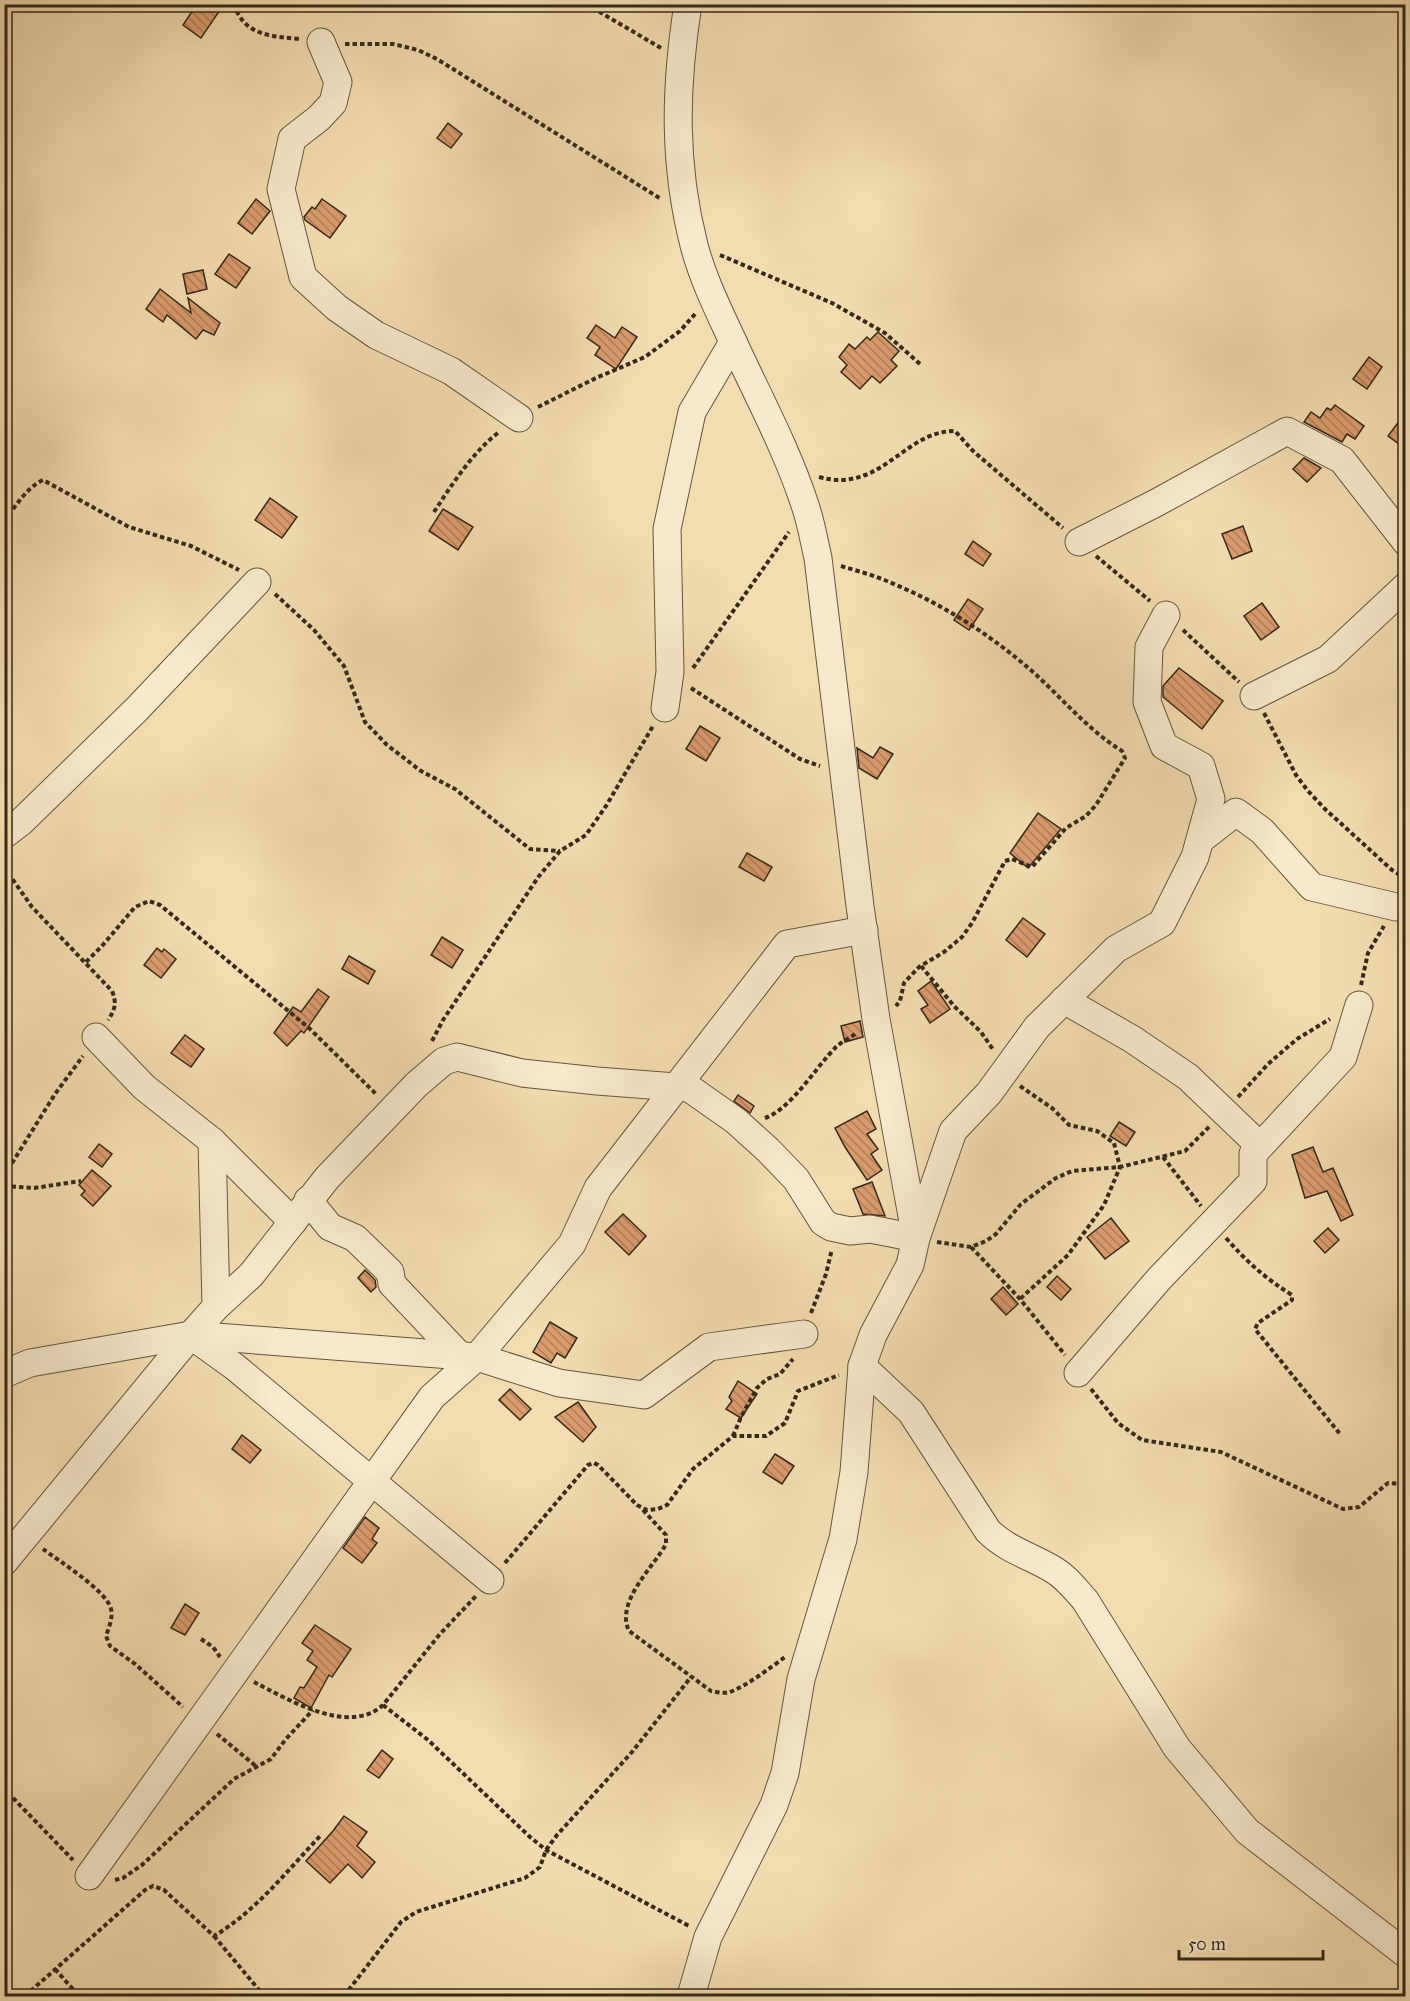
<svg xmlns="http://www.w3.org/2000/svg" width="1410" height="2001" font-family="'IM FELL Great Primer',serif">
	<style>
		.building { fill: url(#building-back-hatch); stroke: #35281a; stroke-width: 1.5 }
		.lines { fill: none; stroke-linecap: round; stroke-linejoin: round }
		.minor-casing { stroke: #645540; stroke-width: 29 }
		.path { stroke: #35281a; stroke-width: 4; stroke-dasharray: 4.5 3; stroke-linecap: butt }
		.minor { stroke: #f7e9cc; stroke-width: 27 }
	</style>
	<defs>
		<pattern id="building-back-hatch" width="6" height="6" patternUnits="userSpaceOnUse" patternTransform="scale(1.5)"><rect width="6" height="6" fill="#da9b6d"/><path d="M-1 5l2 2M0 0l6 6M5-1l2 2" fill="none" stroke="#b27e59"/></pattern>
	</defs>
	<rect width="100%" height="100%" fill="#f3ddb0"/>
	<filter id="stains"><feTurbulence type="fractalNoise" baseFrequency=".00333" numOctaves="4"/><feColorMatrix values="0 0 0 0 .2 0 0 0 0 .09 0 0 0 0 .02 0 0 0 .5 -.17"/></filter>
	<radialGradient id="worn" r=".72"><stop offset=".6" stop-color="#630" stop-opacity="0"/><stop offset="1" stop-color="#630" stop-opacity=".3"/></radialGradient>
	<g class="building">
		<polygon points="197,4 224,4 201,38 183,25"/>
		<polygon points="448,123 462,134 451,148 437,138"/>
		<polygon points="256,199 270,211 252,234 238,223"/>
		<polygon points="322,199 346,216 330,238 305,220 304,217 312,207 315,209"/>
		<polygon points="229,254 250,268 236,288 215,274"/>
		<polygon points="203,270 207,289 187,294 183,274"/>
		<polygon points="160,289 191,313 188,298 220,323 214,335 203,330 196,339 167,315 163,322 146,309"/>
		<polygon points="596,325 615,338 622,327 637,337 616,369 595,355 600,347 587,338"/>
		<polygon points="878,332 899,351 891,360 897,366 880,383 872,376 860,389 841,372 847,365 839,357 849,344 855,349 867,337 870,340"/>
		<polygon points="1369,357 1382,367 1367,389 1353,379"/>
		<polygon points="1335,405 1364,426 1355,439 1347,434 1342,442 1304,422 1311,412 1320,418 1327,408 1331,410"/>
		<polygon points="1406,412 1406,449 1388,436"/>
		<polygon points="1304,458 1321,468 1307,482 1293,469"/>
		<polygon points="270,498 297,517 282,538 255,520"/>
		<polygon points="443,509 473,527 458,550 429,531"/>
		<polygon points="1243,526 1252,551 1232,559 1222,534"/>
		<polygon points="973,541 991,554 983,566 965,554"/>
		<polygon points="968,599 983,609 969,630 954,620"/>
		<polygon points="1262,603 1279,627 1261,640 1244,616"/>
		<polygon points="1179,668 1223,701 1202,729 1163,697 1163,686"/>
		<polygon points="700,726 720,738 706,761 686,749"/>
		<polygon points="880,747 893,754 877,779 859,768 857,748 873,758"/>
		<polygon points="1038,813 1061,829 1028,868 1010,853"/>
		<polygon points="747,853 772,867 764,881 739,867"/>
		<polygon points="1023,918 1045,934 1027,957 1006,940"/>
		<polygon points="442,937 463,950 452,968 431,955"/>
		<polygon points="157,948 162,952 164,949 176,959 161,978 144,965"/>
		<polygon points="349,956 375,971 368,984 342,969"/>
		<polygon points="931,981 950,1009 930,1023 921,1009 928,1005 918,991"/>
		<polygon points="318,989 329,997 304,1033 301,1031 287,1046 274,1033 293,1007 301,1012"/>
		<polygon points="860,1021 863,1037 845,1042 841,1026"/>
		<polygon points="185,1035 204,1049 191,1067 171,1053"/>
		<polygon points="738,1095 754,1106 750,1113 734,1101"/>
		<polygon points="867,1111 876,1129 867,1134 878,1149 871,1154 882,1170 867,1180 845,1147 835,1128"/>
		<polygon points="1119,1122 1135,1132 1126,1146 1110,1136"/>
		<polygon points="99,1144 112,1154 102,1167 89,1157"/>
		<polygon points="1313,1147 1323,1172 1333,1168 1353,1215 1341,1221 1327,1191 1305,1198 1292,1155"/>
		<polygon points="92,1170 111,1186 93,1206 81,1195 85,1191 79,1185"/>
		<polygon points="872,1182 885,1216 863,1214 853,1189"/>
		<polygon points="623,1214 646,1236 629,1255 605,1232"/>
		<polygon points="1111,1218 1129,1241 1105,1259 1087,1237"/>
		<polygon points="1328,1228 1339,1240 1325,1253 1314,1241"/>
		<polygon points="365,1270 375,1280 376,1287 371,1292 358,1278"/>
		<polygon points="1057,1276 1071,1289 1061,1300 1047,1287"/>
		<polygon points="1003,1287 1018,1304 1006,1315 991,1299"/>
		<polygon points="550,1322 577,1338 565,1358 557,1353 551,1363 533,1352"/>
		<polygon points="738,1381 757,1394 741,1418 726,1409 732,1401 729,1397"/>
		<polygon points="510,1389 531,1409 520,1420 499,1400"/>
		<polygon points="578,1402 596,1427 583,1442 555,1417"/>
		<polygon points="242,1435 261,1450 250,1463 232,1449"/>
		<polygon points="775,1454 794,1466 782,1484 763,1472"/>
		<polygon points="365,1517 379,1528 372,1539 377,1543 362,1563 343,1548"/>
		<polygon points="185,1604 199,1613 185,1635 171,1628"/>
		<polygon points="315,1625 351,1649 332,1677 329,1675 311,1708 294,1698 300,1687 304,1688 317,1667 307,1660 313,1651 302,1643"/>
		<polygon points="382,1750 393,1759 379,1778 367,1770"/>
		<polygon points="344,1816 367,1832 357,1846 375,1862 362,1878 348,1864 330,1883 306,1861 333,1831"/>
	</g>
	<g class="lines">
		<defs>
			<g id="minor">
				<path d="M688 4C675 87 673 163 694 245 703 280 720 313 735 346 759 398 787 450 805 505 811 522 814 541 818 558L860 906 876 1019 916 1238 910 1265 873 1335 862 1366 854 1472 843 1539 801 1679 785 1773 774 1805 708 1937 691 1996"/>
				<polyline points="321,42 338,82 333,103 319,118 292,139 281,189 303,277 337,308 376,335 451,371 519,418"/>
				<polyline points="1079,542 1156,503 1287,431 1342,460 1406,542"/>
				<polyline points="1254,696 1328,659 1406,586"/>
				<polyline points="665,708 670,672 667,529 692,412 733,342"/>
				<polyline points="4,835 21,822 137,709 257,582"/>
				<polyline points="1200,840 1236,812 1262,831 1312,887 1396,907"/>
				<polyline points="1064,1000 1132,1039 1188,1077 1260,1146"/>
				<polyline points="96,1037 144,1087 212,1141 293,1222"/>
				<polyline points="212,1141 216,1307"/>
				<polyline points="308,1200 330,1227 355,1238 390,1272 392,1284 460,1356"/>
				<polyline points="192,1336 235,1367 490,1580"/>
				<path d="M862 1366 911 1412 988 1531C1007 1550 1031 1556 1054 1570 1066 1577 1075 1589 1085 1600L1177 1748 1247 1831 1406 1954"/>
				<polyline points="1078,1373 1159,1279 1253,1181 1253,1154 1343,1057 1359,1005"/>
				<polyline points="4,1374 30,1363 191,1335 477,1357 559,1383 644,1395 709,1347 804,1334"/>
				<polyline points="4,1562 191,1335 216,1307 251,1275 327,1178 416,1085 444,1061 457,1057 522,1073 597,1081 689,1088 736,1121 768,1150 796,1179 823,1222 831,1227 850,1231 870,1229 916,1238 953,1131 989,1093 1037,1027 1116,949 1162,923 1195,857 1211,799 1201,766 1164,746 1147,702 1149,647 1166,615"/>
				<polyline points="89,1876 432,1397 477,1357 572,1244 598,1188 787,944 864,930"/>
			</g>
		</defs>
		<use href="#minor" class="minor-casing"/>
		<g class="path">
			<path d="M234 4C244 36 271 36 299 39"/>
			<polyline points="586,4 661,48"/>
			<polyline points="345,44 393,44 418,50 437,59 661,199"/>
			<polyline points="720,255 832,303 885,333 921,365"/>
			<polyline points="538,407 596,378 645,357 680,331 695,314"/>
			<path d="M819 477C882 494 903 431 955 431L973 451 1063 528"/>
			<path d="M434 512C453 483 472 453 499 432"/>
			<path d="M4 521C16 506 26 488 43 480L129 527 191 546 239 570"/>
			<polyline points="1096,556 1150,601"/>
			<path d="M841 566C857 571 874 575 889 582 941 603 991 635 1033 672 1062 698 1088 730 1122 751L1125 758 1096 805 1086 816 1066 828 1032 867 1012 859 1005 861 972 923 962 937 944 952 919 967 904 983 900 1001 896 1006"/>
			<polyline points="275,594 314,630 344,666 365,722 387,745 421,771 455,789 530,849 560,851"/>
			<polyline points="1183,630 1239,682"/>
			<polyline points="693,668 789,532"/>
			<polyline points="691,688 800,759 820,766"/>
			<polyline points="1264,713 1296,775 1308,791 1325,809 1392,870 1406,879"/>
			<path d="M4 867 32 907 112 991C117 1003 115 1010 108 1020"/>
			<polyline points="86,962 102,946 135,907 149,901 160,905 309,1028 377,1095"/>
			<polyline points="921,966 954,1006 981,1032 994,1051"/>
			<polyline points="1361,985 1368,953 1384,926"/>
			<polyline points="432,1041 443,1020 539,876 560,851 586,835 606,806 653,726"/>
			<polyline points="1020,1086 1052,1108 1069,1125 1097,1131 1114,1143 1120,1167 1104,1205 1068,1255 1020,1299"/>
			<polyline points="1238,1097 1268,1064 1297,1039 1330,1019"/>
			<path d="M765 1118C791 1109 816 1067 836 1047 841 1042 849 1039 855 1034"/>
			<polyline points="1163,1157 1201,1206"/>
			<polyline points="4,1176 55,1094 83,1056"/>
			<polyline points="4,1186 34,1188 81,1181"/>
			<path d="M1226 1238C1247 1262 1265 1278 1292 1295V1300L1258 1323 1255 1329 1340 1434"/>
			<polyline points="937,1242 971,1247 986,1241 996,1234 1021,1204 1056,1178 1072,1171 1120,1167 1185,1151 1210,1126"/>
			<polyline points="971,1247 1020,1299 1065,1355"/>
			<polyline points="811,1313 826,1274 832,1249"/>
			<polyline points="1091,1389 1118,1423 1142,1440 1221,1452 1343,1509 1359,1507 1388,1483 1406,1484"/>
			<polyline points="733,1436 741,1417 757,1388 767,1379 780,1374 793,1359"/>
			<path d="M643 1510 666 1535V1544C653 1568 615 1602 629 1631L711 1691C717 1692 724 1694 730 1692 748 1685 770 1668 785 1657"/>
			<path d="M43 1549C59 1561 107 1591 111 1609 113 1618 109 1627 106 1636L110 1646 135 1664 183 1707"/>
			<polyline points="505,1563 588,1465 594,1463 598,1465 637,1505 647,1510 658,1509 667,1505 693,1469 733,1436 766,1436 785,1423 798,1391 839,1375"/>
			<polyline points="201,1639 213,1647 220,1657"/>
			<path d="M254 1682C289 1700 349 1736 383 1705L440 1634 476 1596"/>
			<polyline points="383,1705 428,1740 530,1837 546,1850 689,1926"/>
			<polyline points="217,1734 257,1767"/>
			<polyline points="4,1786 13,1798 73,1860"/>
			<polyline points="115,1880 123,1878 142,1865 234,1779 271,1759 286,1739 313,1710"/>
			<polyline points="214,1936 264,1996"/>
			<polyline points="55,1969 79,1996"/>
			<path d="M25 1996 145 1890 153 1886 164 1890 214 1936C255 1912 288 1870 321 1835"/>
			<polyline points="244,1996 257,1989"/>
			<polyline points="344,1996 401,1922 416,1912 525,1878 540,1867 546,1850 557,1835 632,1752 691,1677"/>
		</g>
		<use href="#minor" class="minor"/>
	</g>
	<rect width="1410" height="2001" fill="none" stroke="#f3ddb0" stroke-width="24"/>
	<rect x="6" y="6" width="1398" height="1989" fill="none" stroke="#35281a" stroke-width="3"/>
	<rect x="12" y="12" width="1386" height="1977" fill="none" stroke="#35281a" stroke-width="1.5"/>
	<path d="M1179 1950v9h144v-9" fill="none" stroke="#35281a" stroke-width="3"/>
	<text x="1188" y="1950" font-size="18" fill="#35281a" stroke="#f7e9cc" stroke-width="4.5" paint-order="stroke">50 m</text>
	<rect width="100%" height="100%" filter="url(#stains)"/>
	<rect width="100%" height="100%" fill="url(#worn)"/>
</svg>
